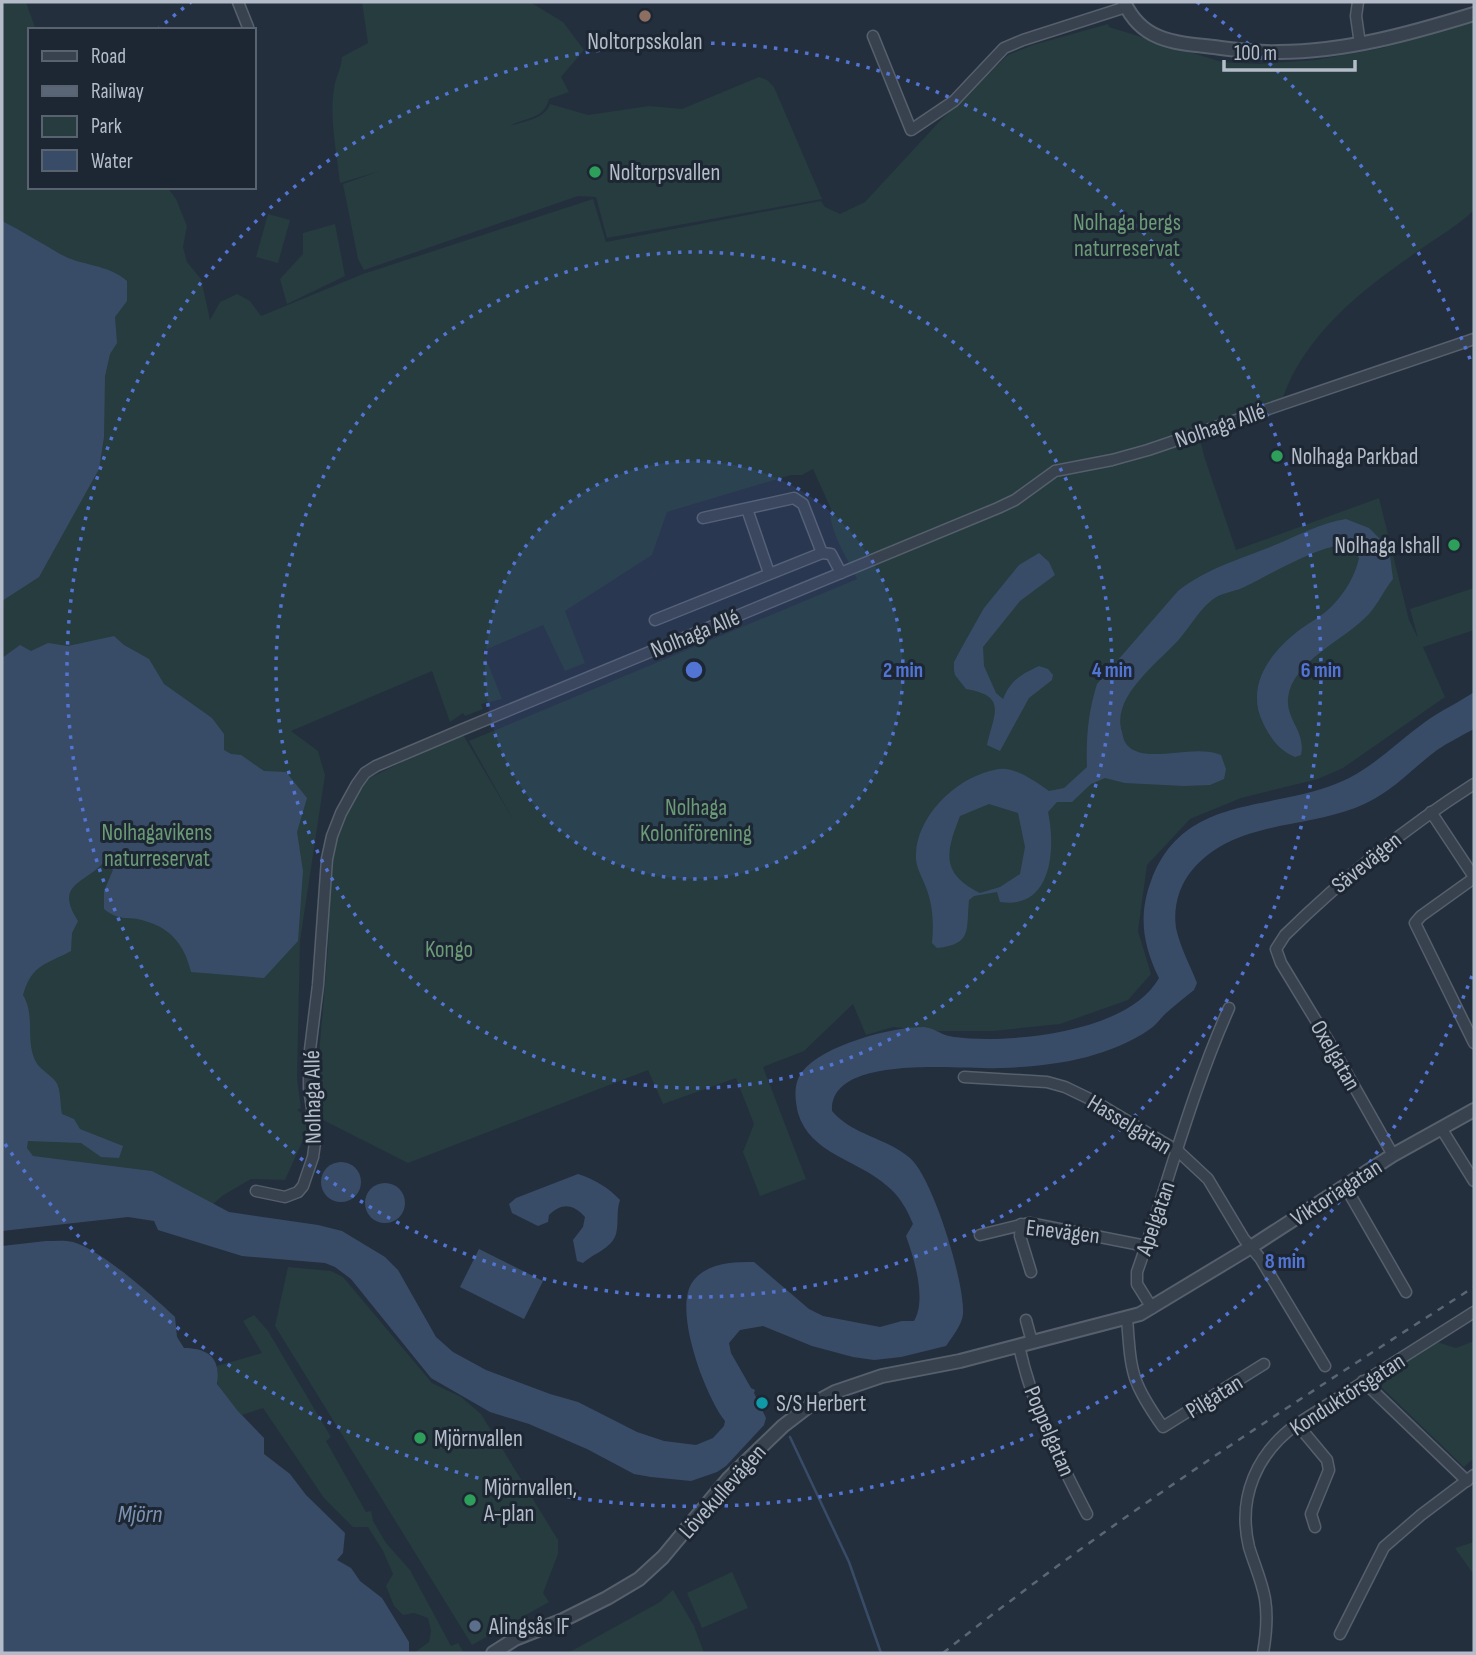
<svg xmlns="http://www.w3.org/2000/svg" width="1476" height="1655" font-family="'Sofia Sans Condensed',sans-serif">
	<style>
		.green { fill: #263c3f }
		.water { fill: #394c67; fill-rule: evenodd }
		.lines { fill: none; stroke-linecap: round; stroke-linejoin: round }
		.stream { stroke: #394c67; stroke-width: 2.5 }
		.minor-casing { stroke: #565f6c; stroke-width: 13 }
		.tertiary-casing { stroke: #565f6c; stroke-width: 16 }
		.minor { stroke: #38414e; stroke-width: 10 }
		.tertiary { stroke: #38414e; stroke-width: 12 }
		.rail { stroke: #5a6575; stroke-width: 2.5; stroke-dasharray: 7 7; stroke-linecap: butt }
		.ring { fill: none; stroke: #5274d3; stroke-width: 3.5; stroke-dasharray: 3.5 7 }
		.education-dot { fill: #8d6e63; stroke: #1d2633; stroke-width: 2.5 }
		.leisure-dot { fill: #2e9e5b; stroke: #1d2633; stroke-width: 2.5 }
		.culture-dot { fill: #0f9aa8; stroke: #1d2633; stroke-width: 2.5 }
		.service-dot { fill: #5c6f8a; stroke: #1d2633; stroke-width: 2.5 }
		.labels { text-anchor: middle; stroke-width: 6; stroke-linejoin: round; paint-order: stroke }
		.poi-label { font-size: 23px; fill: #b4bcc9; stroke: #1d2633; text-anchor: start }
		.park-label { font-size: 23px; fill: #6b9a76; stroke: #1d2633 }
		.street-label { font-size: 23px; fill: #b4bcc9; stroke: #1d2633 }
		.water-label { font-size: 24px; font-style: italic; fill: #7c92b1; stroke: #1d2633 }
		.centre { fill: #5274d3; stroke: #1d2633; stroke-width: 3.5 }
		.ring-label { font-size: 21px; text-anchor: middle; font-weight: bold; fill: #5274d3; stroke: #1d2633; stroke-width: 6; stroke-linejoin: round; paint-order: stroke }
	</style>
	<rect width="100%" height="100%" fill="#242f3e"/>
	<g class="green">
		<path d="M2 2H26L36 30H30V187H167L176 199 187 226 183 247 187 262 201 279 210 320 220 302 237 294 250 301 261 316 363 274 593 199 606 242 821 201 825 207 840 214 865 202 939 122 1008 55 1033 45 1108 24 1109 27 1222 62 1258 64 1315 60 1383 48 1404 39 1474 20V210C1459 225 1439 236 1421 249 1366 287 1307 331 1283 397L1197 428 1205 459 1236 550 1379 498 1409 620 1418 638 1410 609 1474 588V630L1423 647 1445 697 1343 768 1318 779 1241 798 1190 819 1147 865 1138 931 1151 974 1128 1000 1060 1024 993 1031H937L893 1027 866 1035 853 1004 804 1051 763 1067 806 1179 760 1196 743 1152 754 1124 736 1078 663 1104 648 1070 408 1163 323 1120 316 1090 328 948 331 849 357 784 462 733 514 821 469 741 857 579C849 561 827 528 831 509L813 469 802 475H791L667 512 652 555 565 611 585 663 565 671 543 625 483 651 502 699 481 704 483 709 465 716 463 713 450 722 432 671 291 731 318 751 325 775 300 941 297 1079 301 1108 297 1110 305 1116 308 1129 285 1180 251 1179 222 1196 212 1205 151 1171 53 1159 2 1162Z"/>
		<path d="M362 2H530L563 22 584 50 561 77 569 92 549 99C544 120 525 117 510 126 525 121 545 119 550 104L588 115 649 106 682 109 759 77 767 80 774 87 822 199 607 238 596 197 578 196 364 270 358 259 343 184 380 171 340 183C337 153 329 119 334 89 335 78 341 70 342 57L368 43Z"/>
		<polygon points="268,214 290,220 278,263 256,257"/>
		<polygon points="335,224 345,276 287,304 280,279 303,254 303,233"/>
		<polygon points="288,1267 331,1271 343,1277 432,1383 461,1397 481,1414 558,1540 558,1554 543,1593 549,1602 472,1645 275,1326"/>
		<path d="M254 1315 268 1331 331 1437 326 1441 366 1512 371 1511 373 1521 386 1543 410 1570 451 1646 458 1643 464 1653H414L429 1642 431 1631 428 1618 414 1613 403 1615 394 1606 386 1586 393 1574 383 1551 368 1527H353L324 1498 263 1408 242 1415C234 1407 220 1395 218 1385 216 1379 218 1373 217 1366L262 1353 243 1321Z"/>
		<polygon points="1474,1341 1474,1458 1464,1467 1374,1380 1437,1342 1456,1348"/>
		<polygon points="1474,1542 1474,1575 1455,1548"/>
		<polygon points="732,1572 748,1608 702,1628 687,1593"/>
		<polygon points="673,1590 694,1626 704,1653 568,1653 660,1602"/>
	</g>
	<g class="water">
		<path d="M2 221C22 231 41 243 60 254 81 266 108 264 127 281V301L115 317 117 343 110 354 105 376 104 437 99 469 39 577 2 601Z"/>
		<path d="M1346 519 1369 528 1389 548 1393 579C1384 590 1378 604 1369 614 1345 640 1292 661 1288 698 1286 720 1306 732 1301 755L1295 757C1279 750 1271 739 1263 723 1245 686 1270 653 1298 631 1310 622 1324 615 1333 605 1346 591 1355 576 1359 558L1350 545C1325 541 1266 577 1242 588 1233 592 1220 593 1212 600 1200 609 1191 625 1181 637 1161 661 1110 696 1122 732 1123 737 1124 742 1128 746 1147 765 1194 743 1221 755L1226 769 1224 779 1210 785 1184 786 1125 783 1105 778 1091 784 1072 802H1057L1048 812C1056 849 1052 910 1000 902L997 892 974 896 969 900C966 930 973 944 937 948L932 943C934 923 933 904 925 885 921 874 915 866 916 854 917 817 954 780 990 771 995 770 1000 768 1006 769 1021 771 1036 782 1049 791L1064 788 1087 767C1086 739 1088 712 1097 684L1178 591C1207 568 1241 559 1275 545 1299 535 1321 523 1346 519ZM989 804 1018 813 1025 847 1020 874 1000 887 980 893C940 873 946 852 960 816Z"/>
		<path d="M1039 553 1049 562 1055 575 1020 601 983 647 984 666 996 693 1003 699C1011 680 1020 675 1039 666L1048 669 1053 675 1052 680 1029 698 1000 751 987 745C993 715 1009 696 966 689L955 675 954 670V662L962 647 984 608 1019 565Z"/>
		<path d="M114 636 124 645 149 659 164 684 212 718 224 734V750L231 754 241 755 264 771 286 772 307 798 297 832 303 871 298 941 264 978 191 972C185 946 171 928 145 921 127 915 122 923 104 909V891L113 870 103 863C84 884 54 884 78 921L72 933 71 951C45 965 32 964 23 995 35 1015 26 1037 34 1058 38 1069 49 1073 56 1082 61 1089 60 1105 62 1114L74 1119 80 1129 123 1146 119 1158 101 1157 81 1143 28 1141 27 1148 33 1156 152 1171 229 1212 318 1225 342 1231 385 1257 398 1270 436 1337 453 1352 486 1370 550 1394 578 1402 637 1432 664 1441 696 1445 713 1438 724 1426 725 1421C705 1396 671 1306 694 1280 709 1262 734 1262 754 1262L809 1309 823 1316 880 1327 902 1321H914C927 1300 914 1258 906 1236L913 1224C907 1209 899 1195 886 1185 858 1160 810 1154 798 1113 795 1100 793 1084 802 1072 823 1045 891 1027 924 1027 934 1028 943 1036 954 1037 1009 1044 1129 1033 1159 978 1143 945 1138 916 1151 881 1183 794 1268 812 1338 783 1371 770 1396 743 1425 722 1440 711 1458 703 1474 692V729C1461 736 1449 742 1437 750 1408 772 1391 794 1355 808 1300 829 1235 821 1193 869 1179 885 1173 907 1176 928 1180 947 1190 965 1197 983L1194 990C1184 998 1174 1006 1165 1014 1160 1019 1156 1025 1150 1029 1132 1042 1108 1051 1087 1057 1059 1064 1031 1067 1002 1068 965 1070 829 1052 832 1111 852 1135 887 1138 910 1158 933 1178 965 1283 963 1314 962 1325 952 1337 946 1346L901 1357 874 1360 853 1357 812 1346 763 1326 740 1330 729 1343 731 1353 751 1388 755 1390 754 1393 766 1418 764 1425 726 1466 717 1472 691 1481 651 1477 634 1474 587 1449 529 1424 490 1412 431 1378 351 1279 335 1267 325 1263 242 1256 158 1230 154 1221 128 1217 2 1231V658L20 645 31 651 48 643 68 646Z"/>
		<circle cx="341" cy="1182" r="20"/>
		<path d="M578 1174C594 1179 609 1188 620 1200 616 1211 619 1223 616 1234 611 1249 594 1253 583 1263L577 1261 573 1240 583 1227 585 1217C573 1203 561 1203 549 1215L548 1222 538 1226 512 1213 509 1204 516 1198Z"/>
		<circle cx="385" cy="1203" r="20"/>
		<path d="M46 1241C55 1241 65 1240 73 1242 100 1249 154 1297 175 1317L177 1337 184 1348C209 1348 221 1359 217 1384L237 1410 264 1438V1454L290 1474 306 1495 345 1533 343 1553 337 1560 351 1568 360 1581 382 1598 409 1642V1653H2V1246Z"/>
		<polygon points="479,1249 543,1281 524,1319 460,1287"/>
	</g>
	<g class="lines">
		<polyline class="stream" points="790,1437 849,1562 881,1653"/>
		<defs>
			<g id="minor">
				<polyline points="238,2 248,27"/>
				<polyline points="1358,2 1356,16 1360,44"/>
				<polyline points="873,36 911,130 954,101 1004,48 1023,40 1126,7"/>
				<polyline points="747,509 769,573"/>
				<polyline points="703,518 794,498 803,504 822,553"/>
				<polyline points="655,620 822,553 831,554 841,573"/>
				<polyline points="1431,812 1474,877"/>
				<polyline points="1474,878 1421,916 1415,923 1474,1043"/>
				<polyline points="964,1077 1047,1082 1065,1087 1094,1101 1178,1151 1208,1179 1244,1239 1260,1258 1325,1366"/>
				<polyline points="1441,1128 1474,1181"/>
				<path d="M1393 1155 1329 1042 1281 963 1276 949 1285 935C1343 878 1405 828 1474 784"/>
				<polyline points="1345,1186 1406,1292"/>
				<polyline points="256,1191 285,1197 298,1192 303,1186 313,1157 316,1135 309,1088 309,1058 318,985 327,859 332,836 341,813 357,784 365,773 376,766 461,730 998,508 1015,500 1055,471 1112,460 1148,450 1474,339"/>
				<polyline points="1021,1224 1020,1236 1031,1272"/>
				<polyline points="980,1235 1029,1223 1146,1246"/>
				<path d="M1152 1308 1137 1284V1272C1168 1184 1191 1093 1229 1008"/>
				<path d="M1127 1318C1131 1373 1131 1382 1163 1427L1264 1364"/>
				<polyline points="1026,1320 1032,1342"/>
				<path d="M1019 1346C1032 1406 1059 1460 1087 1514"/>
				<polyline points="1363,1381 1467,1481"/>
				<polyline points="1297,1424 1327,1460 1329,1470 1311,1514 1315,1527"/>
				<polyline points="1340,1634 1384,1547 1421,1515 1474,1475"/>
				<path d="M1263 1653C1266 1636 1268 1617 1265 1599 1262 1581 1254 1564 1249 1547 1237 1497 1257 1453 1297 1424L1474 1312"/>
			</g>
			<g id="tertiary">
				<path d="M1124 2C1142 42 1176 43 1214 47 1235 50 1257 53 1279 52 1345 52 1412 33 1474 14"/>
				<polyline points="493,1653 515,1639 563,1620 607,1598 639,1579 663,1557 728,1479 783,1426 809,1406 835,1392 882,1376 960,1361 1140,1314 1251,1247 1393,1155 1474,1110"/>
			</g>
		</defs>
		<use href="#minor" class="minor-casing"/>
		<use href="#tertiary" class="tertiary-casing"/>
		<use href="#minor" class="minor"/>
		<use href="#tertiary" class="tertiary"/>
		<path class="rail" d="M943 1653C1112 1519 1293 1403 1474 1287"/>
	</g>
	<circle cx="694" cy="670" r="209" fill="#5274d3" fill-opacity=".12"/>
	<g class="ring">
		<circle cx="694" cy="670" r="209"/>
		<circle cx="694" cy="670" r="418"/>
		<circle cx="694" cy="670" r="627"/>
		<path d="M1472 976A836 836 0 0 1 5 1144M157 30A836 836 0 0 1 191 2M1197 2A836 836 0 0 1 1472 364"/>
	</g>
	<circle class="education-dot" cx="645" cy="16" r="7"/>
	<g class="leisure-dot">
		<circle cx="595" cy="172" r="7"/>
		<circle cx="1277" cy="456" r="7"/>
		<circle cx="1454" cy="545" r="7"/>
		<circle cx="420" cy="1438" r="7"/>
		<circle cx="470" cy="1500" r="7"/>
	</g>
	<circle class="culture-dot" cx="762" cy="1403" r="7"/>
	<circle class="service-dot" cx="475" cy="1626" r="7"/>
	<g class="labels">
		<g class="poi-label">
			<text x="645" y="49" text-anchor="middle">Noltorpsskolan</text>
			<text x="609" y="180">Noltorpsvallen</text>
			<text x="1291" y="464">Nolhaga Parkbad</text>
			<text x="1440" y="553" text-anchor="end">Nolhaga Ishall</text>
			<text x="776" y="1411">S/S Herbert</text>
			<text x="434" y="1446">Mjörnvallen</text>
			<text x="484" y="1495">Mjörnvallen,<tspan x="484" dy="26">A-plan</tspan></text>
			<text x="489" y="1634">Alingsås IF</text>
		</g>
		<g class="park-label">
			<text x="1127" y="230">Nolhaga bergs<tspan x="1127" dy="26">naturreservat</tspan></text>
			<text x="696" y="815">Nolhaga<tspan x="696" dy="26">Koloniförening</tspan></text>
			<text x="157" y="840">Nolhagavikens<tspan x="157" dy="26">naturreservat</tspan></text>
			<text x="449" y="957">Kongo</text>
		</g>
		<g class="street-label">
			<text transform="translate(1220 425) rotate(-19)" y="8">Nolhaga Allé</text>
			<text transform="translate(695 633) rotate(-22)" y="8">Nolhaga Allé</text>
			<text transform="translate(1366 862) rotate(-39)" y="8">Sävevägen</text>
			<text transform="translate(1336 1055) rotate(60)" y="8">Oxelgatan</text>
			<text transform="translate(312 1097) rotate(-91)" y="8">Nolhaga Allé</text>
			<text transform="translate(1130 1124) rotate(31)" y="8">Hasselgatan</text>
			<text transform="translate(1336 1192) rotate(-33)" y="8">Viktoriagatan</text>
			<text transform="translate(1155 1218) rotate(-71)" y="8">Apelgatan</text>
			<text transform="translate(1063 1231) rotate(7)" y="8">Enevägen</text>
			<text transform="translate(1347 1394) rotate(-33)" y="8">Konduktörsgatan</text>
			<text transform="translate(1214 1396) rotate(-32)" y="8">Pilgatan</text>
			<text transform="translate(1050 1431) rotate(67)" y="8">Poppelgatan</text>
			<text transform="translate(722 1491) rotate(-48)" y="8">Lövekullevägen</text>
		</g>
		<g class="water-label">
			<text x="140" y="1522">Mjörn</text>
		</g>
	</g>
	<circle cx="694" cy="670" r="10" class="centre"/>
	<g class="ring-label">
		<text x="903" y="677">2 min</text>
		<text x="1112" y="677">4 min</text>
		<text x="1321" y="677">6 min</text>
		<text x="1285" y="1268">8 min</text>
	</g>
	<rect width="1476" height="1655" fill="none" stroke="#b4bcc9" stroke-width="7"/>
	<rect x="28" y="28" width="228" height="161" fill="#1d2633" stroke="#59626f" stroke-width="2"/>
	<rect x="42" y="51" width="35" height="10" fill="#38414e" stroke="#59626f" stroke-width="2"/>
	<text x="91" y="63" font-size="21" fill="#b4bcc9">Road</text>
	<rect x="42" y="86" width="35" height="10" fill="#5a6575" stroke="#59626f" stroke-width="2"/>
	<text x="91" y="98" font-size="21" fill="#b4bcc9">Railway</text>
	<rect x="42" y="116" width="35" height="21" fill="#263c3f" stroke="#59626f" stroke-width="2"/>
	<text x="91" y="133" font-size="21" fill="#b4bcc9">Park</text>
	<rect x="42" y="150" width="35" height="21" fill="#394c67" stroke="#59626f" stroke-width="2"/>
	<text x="91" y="168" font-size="21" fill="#b4bcc9">Water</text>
	<path d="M1224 60v10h131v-10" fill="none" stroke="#b4bcc9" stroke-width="3.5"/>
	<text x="1234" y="60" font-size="21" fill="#b4bcc9" stroke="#1d2633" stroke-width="5" paint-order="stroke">100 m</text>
</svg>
